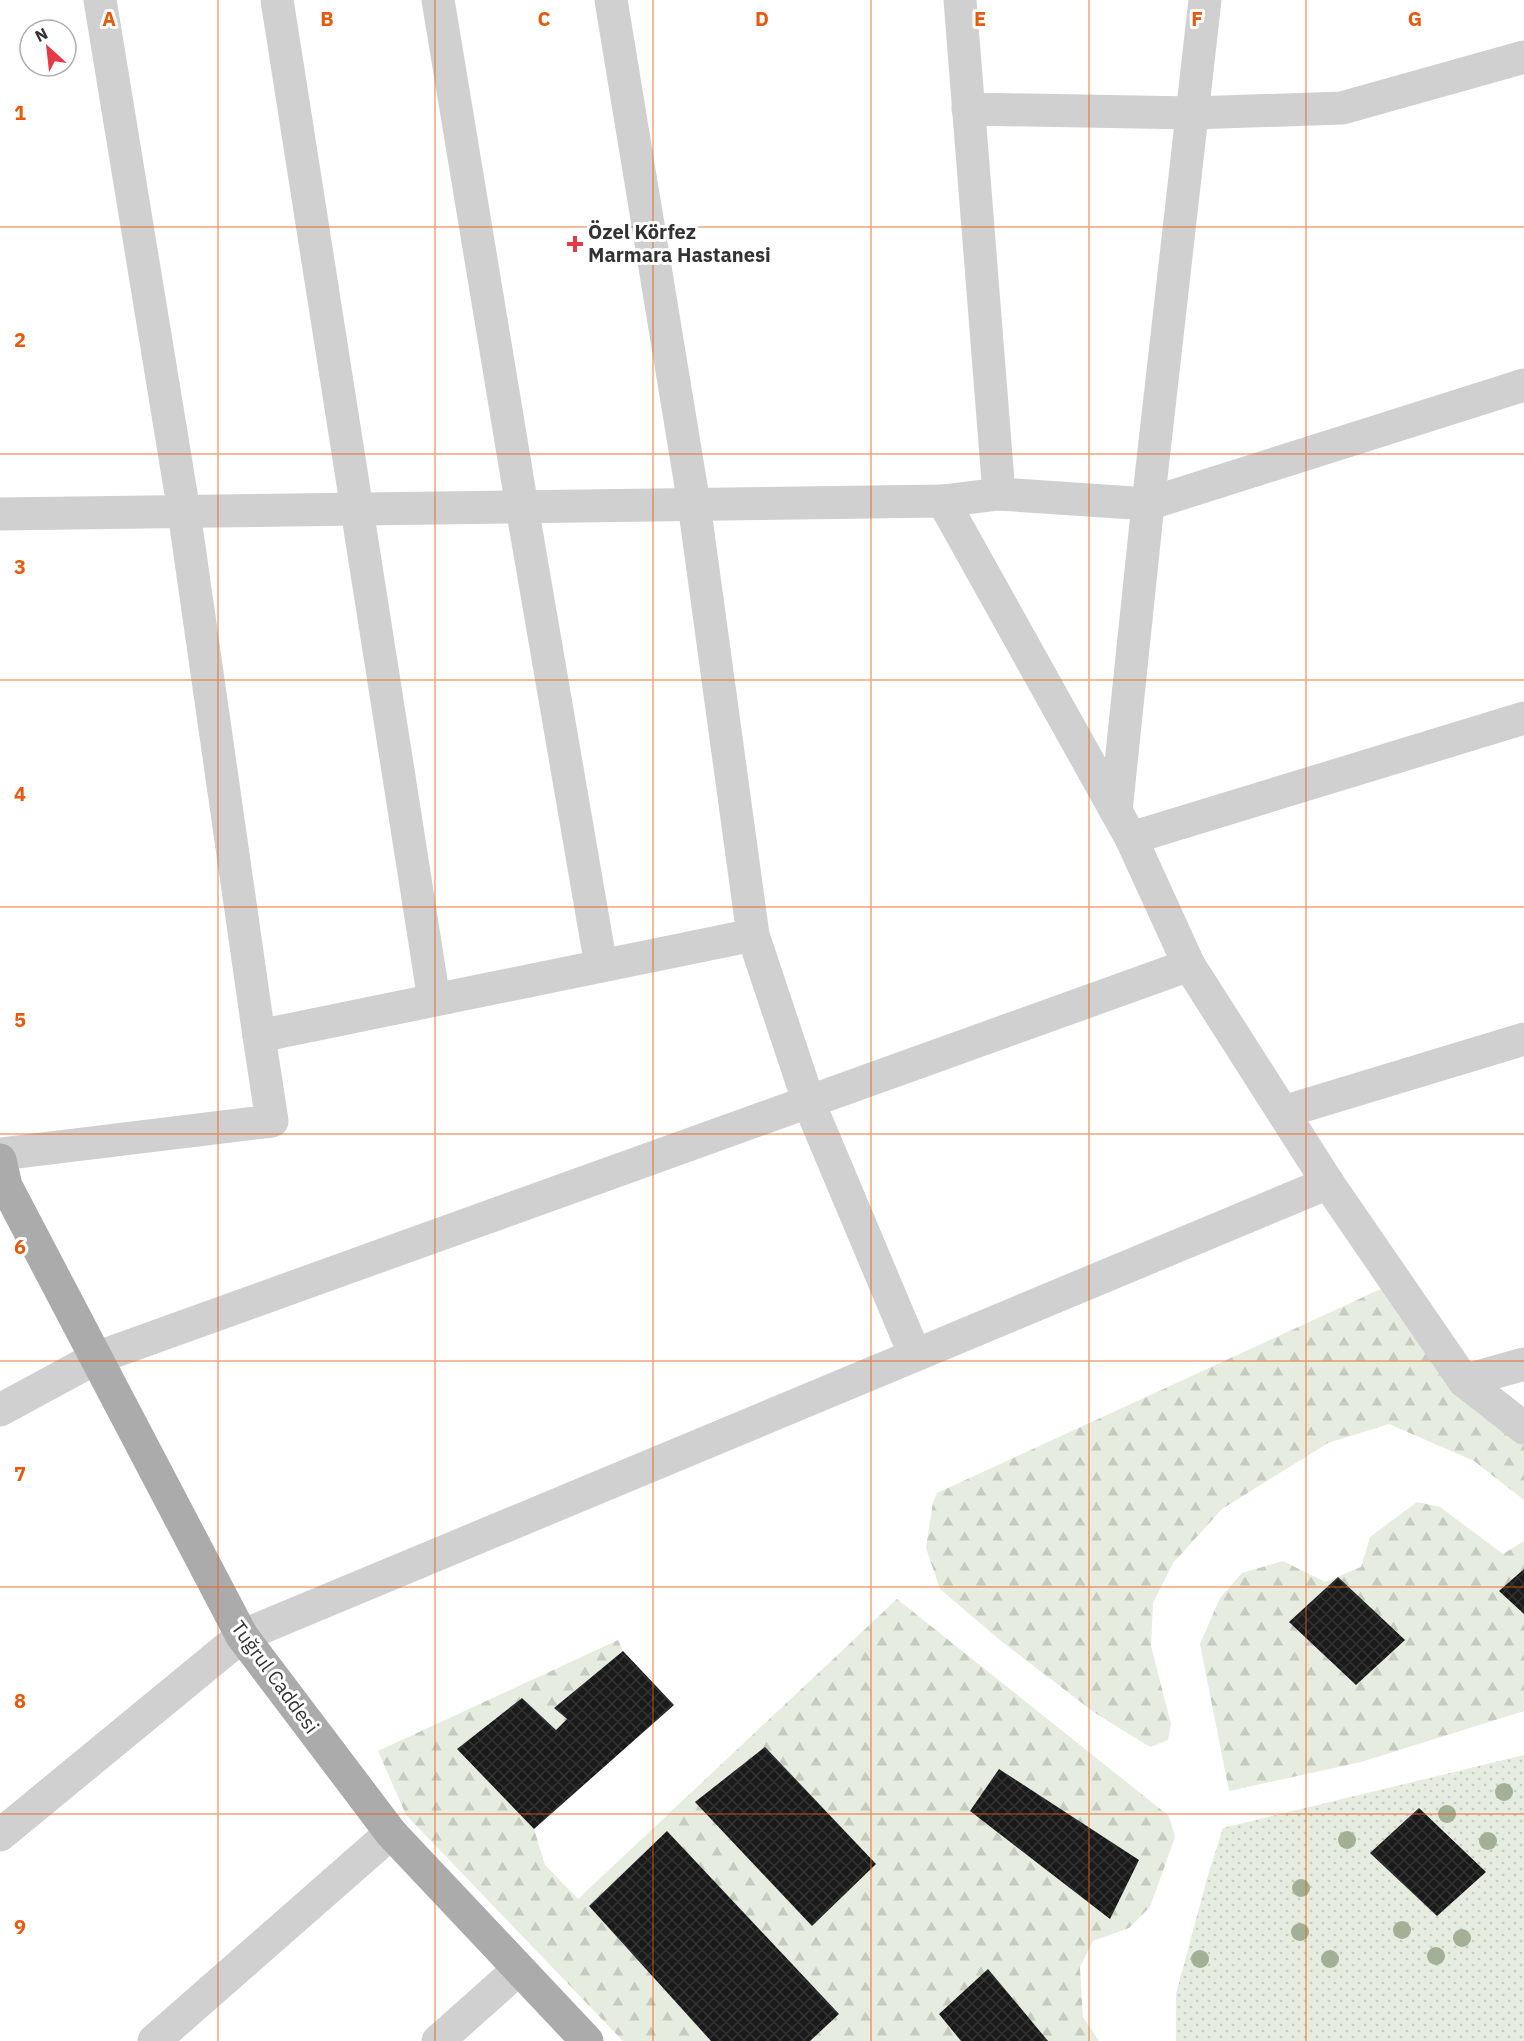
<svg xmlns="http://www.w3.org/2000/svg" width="1524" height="2041" font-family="'IBM Plex Sans',sans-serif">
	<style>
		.grass { fill: url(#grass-dots) }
		.forest { fill: url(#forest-firs) }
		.building { fill: url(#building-cross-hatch) }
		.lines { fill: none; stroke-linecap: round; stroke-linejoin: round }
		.minor { stroke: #d0d0d0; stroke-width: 33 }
		.major { stroke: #ababab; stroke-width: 33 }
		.tree { fill: #a2b095 }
		.grid { fill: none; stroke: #e8590c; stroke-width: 1.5; stroke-opacity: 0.55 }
		.poi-dot { fill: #e63946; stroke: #fff; stroke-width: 2 }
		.labels { text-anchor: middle; stroke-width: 6; stroke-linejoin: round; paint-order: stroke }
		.poi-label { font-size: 20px; font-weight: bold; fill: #333; stroke: #fff; text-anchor: start }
		.street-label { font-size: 20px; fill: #333; stroke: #fff }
		.grid-label { font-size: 20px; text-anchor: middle; font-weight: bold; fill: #e8590c; stroke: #fff; stroke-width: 6; stroke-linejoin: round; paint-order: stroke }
	</style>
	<defs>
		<pattern id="grass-dots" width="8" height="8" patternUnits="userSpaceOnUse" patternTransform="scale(1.5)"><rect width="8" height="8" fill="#e6ecdf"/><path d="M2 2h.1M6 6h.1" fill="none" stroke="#c6cbc0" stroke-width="1.8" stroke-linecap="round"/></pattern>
		<pattern id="forest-firs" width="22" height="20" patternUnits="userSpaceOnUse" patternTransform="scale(1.5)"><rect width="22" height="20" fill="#e6ecdf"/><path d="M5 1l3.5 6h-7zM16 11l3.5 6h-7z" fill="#c6cbc0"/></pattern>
		<pattern id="building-cross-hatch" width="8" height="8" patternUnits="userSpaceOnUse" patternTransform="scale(1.5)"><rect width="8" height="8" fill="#1a1a1a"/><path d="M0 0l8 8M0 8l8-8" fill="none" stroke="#333"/></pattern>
	</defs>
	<rect width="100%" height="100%" fill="#fff"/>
	<polygon class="grass" points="1524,1755 1524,2041 1176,2041 1176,1994 1208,1875 1223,1828"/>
	<g class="forest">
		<polygon points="1396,1282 1524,1428 1524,1500 1474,1461 1389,1424 1328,1443 1222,1509 1173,1563 1153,1603 1151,1646 1171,1724 1168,1740 1150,1747 1095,1713 1001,1641 940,1589 926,1548 933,1502 937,1493"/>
		<polygon points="1417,1502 1440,1507 1503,1554 1524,1541 1524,1711 1361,1762 1229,1791 1200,1644 1220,1598 1242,1573 1283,1561 1325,1582 1361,1567 1370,1537"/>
		<polygon points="897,1599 1169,1816 1175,1837 1150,1907 1129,1928 1093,1941 1080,1967 1083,2017 1099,2041 623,2041 406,1815 378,1751 618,1640 623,1651 554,1708 567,1719 556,1730 522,1699 534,1829 545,1865 578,1899"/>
	</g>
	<g class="building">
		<polygon points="1524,1569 1524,1614 1499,1591"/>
		<polygon points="1338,1577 1405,1640 1356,1685 1289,1622"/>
		<polygon points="623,1651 674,1705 534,1829 457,1749 522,1698 556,1730 567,1719 554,1708"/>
		<polygon points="765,1747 876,1864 812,1926 695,1802"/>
		<polygon points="999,1769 1139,1860 1110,1919 970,1811"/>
		<polygon points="1419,1808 1486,1872 1437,1916 1370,1853"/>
		<polygon points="667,1831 839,2014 810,2041 711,2041 589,1906"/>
		<polygon points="988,1969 1048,2041 961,2041 939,2014"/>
	</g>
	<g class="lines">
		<g class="minor">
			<polyline points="100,0 184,512 259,1036 753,935"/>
			<polyline points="277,0 434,1000"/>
			<polyline points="438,0 522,507 601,966"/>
			<polyline points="611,0 694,504 753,935 809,1103 915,1355"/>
			<polyline points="960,0 999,494"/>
			<polyline points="968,109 1192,113 1342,108 1524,57"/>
			<polyline points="943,501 999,494 1148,504 1524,385"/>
			<polyline points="0,514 943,501 1131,838 1189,965 1328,1183 1464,1381 1524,1428"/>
			<polyline points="1116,811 1148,504 1205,0"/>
			<polyline points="1131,838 1524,718"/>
			<polyline points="1283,1112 1524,1039"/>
			<polyline points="0,1154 272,1121 259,1036"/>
			<polyline points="1464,1381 1524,1364"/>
			<polyline points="0,1410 96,1358 1189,965"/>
			<polyline points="0,1835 242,1636 1328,1183"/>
			<polyline points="154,2041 391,1833"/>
			<polyline points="438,2041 519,1969"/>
		</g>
		<polyline class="major" points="0,1160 6,1186 242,1636 391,1833 587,2041"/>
	</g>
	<g class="tree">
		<circle cx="1504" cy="1792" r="9"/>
		<circle cx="1447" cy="1814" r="9"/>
		<circle cx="1347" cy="1840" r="9"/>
		<circle cx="1488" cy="1841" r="9"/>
		<circle cx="1301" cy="1888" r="9"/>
		<circle cx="1402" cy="1930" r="9"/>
		<circle cx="1300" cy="1932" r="9"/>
		<circle cx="1462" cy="1938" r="9"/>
		<circle cx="1436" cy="1956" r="9"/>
		<circle cx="1200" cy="1959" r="9"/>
		<circle cx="1330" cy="1959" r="9"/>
	</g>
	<path class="grid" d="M218 0V2041M435 0V2041M653 0V2041M871 0V2041M1089 0V2041M1306 0V2041M0 227H1524M0 454H1524M0 680H1524M0 907H1524M0 1134H1524M0 1361H1524M0 1587H1524M0 1814H1524"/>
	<path class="poi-dot" d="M572 235h6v6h6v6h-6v6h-6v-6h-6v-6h6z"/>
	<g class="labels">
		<g class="poi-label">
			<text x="588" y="239">Özel Körfez<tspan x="588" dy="23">Marmara Hastanesi</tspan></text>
		</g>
		<g class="street-label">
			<text transform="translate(275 1677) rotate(54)" y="7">Tuğrul Caddesi</text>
		</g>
	</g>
	<g class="grid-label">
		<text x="109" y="26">A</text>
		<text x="327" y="26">B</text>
		<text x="544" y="26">C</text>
		<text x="762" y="26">D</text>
		<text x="980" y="26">E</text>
		<text x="1197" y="26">F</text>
		<text x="1415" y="26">G</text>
		<text x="20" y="120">1</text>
		<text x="20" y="347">2</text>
		<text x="20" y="574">3</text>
		<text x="20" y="801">4</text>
		<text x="20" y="1027">5</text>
		<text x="20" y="1254">6</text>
		<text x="20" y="1481">7</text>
		<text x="20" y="1708">8</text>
		<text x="20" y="1934">9</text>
	</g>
	<g transform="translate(48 48) rotate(333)"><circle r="28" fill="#ffffff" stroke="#adadad" stroke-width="1.5"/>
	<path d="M0-4.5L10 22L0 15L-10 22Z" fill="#e63946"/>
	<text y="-9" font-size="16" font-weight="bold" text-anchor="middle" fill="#333333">N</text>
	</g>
</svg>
